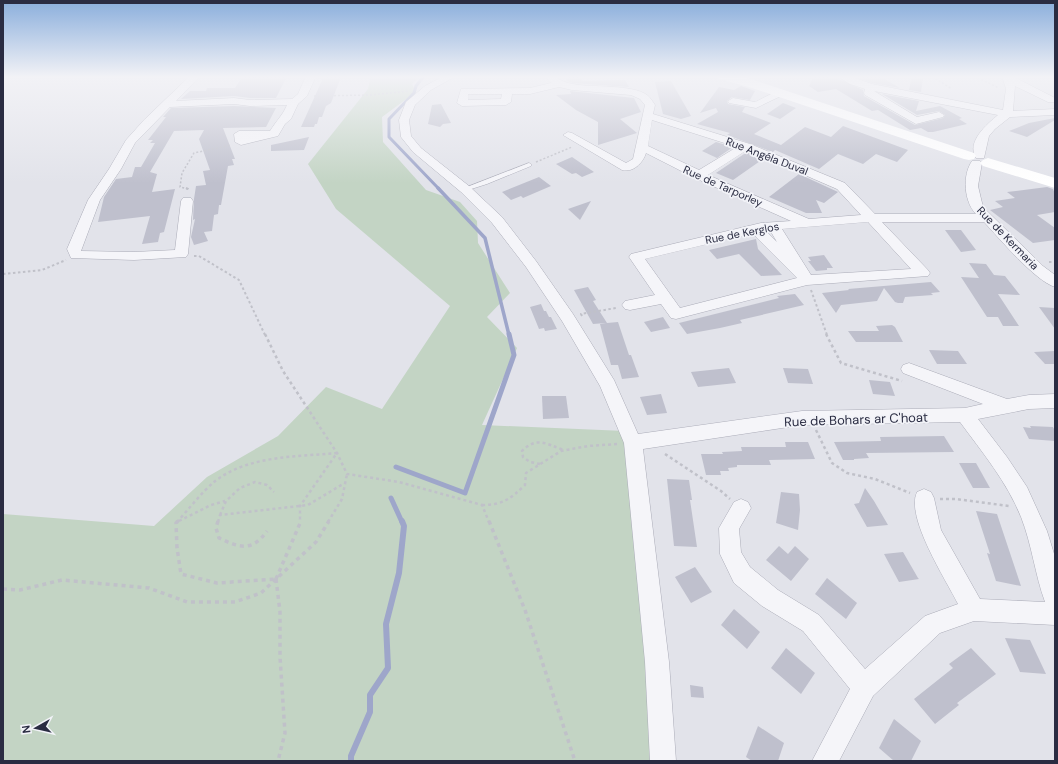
<svg xmlns="http://www.w3.org/2000/svg" width="1058" height="764" font-family="'DM Sans',sans-serif">
	<style>
		.green { fill: #c3d4c4 }
		.lines { fill: none; stroke-linecap: round; stroke-linejoin: round }
		.stream-far3 { stroke: #9ea6ca; stroke-width: 3 }
		.stream-far2 { stroke: #9ea6ca; stroke-width: 3.5 }
		.stream-far1 { stroke: #9ea6ca; stroke-width: 5 }
		.stream { stroke: #9ea6ca; stroke-width: 6 }
		.building { fill: #bfc0cd }
		.lane-casing { stroke: #abacb8; stroke-width: 1 }
		.street-casing { stroke: #abacb8; stroke-width: 1 }
		.path-far3 { stroke: #c0c1c9; stroke-width: 1.5; stroke-dasharray: 2 2; stroke-linecap: butt }
		.path-far2 { stroke: #c0c1c9; stroke-width: 2; stroke-dasharray: 2.5 2.5; stroke-linecap: butt }
		.path-far1 { stroke: #c0c1c9; stroke-width: 2.5; stroke-dasharray: 3 3; stroke-linecap: butt }
		.path { stroke: #c0c1c9; stroke-width: 3.5; stroke-dasharray: 4 4; stroke-linecap: butt }
		.lane { fill: #f5f5f9; fill-rule: evenodd }
		.street { fill: #f5f5f9; fill-rule: evenodd }
		.secondary { fill: #fff; fill-rule: evenodd }
		.labels { text-anchor: middle; stroke-width: 3.5; stroke-linejoin: round; paint-order: stroke }
		.far-street-label { font-size: 11px; fill: #2a2c42; stroke: #f2f3f8 }
		.street-label { font-size: 13px; fill: #2a2c42; stroke: #f2f3f8 }
	</style>
	<rect width="100%" height="100%" fill="#e2e3ea"/>
	<polygon class="green" points="371,76 420,76 412,84 416,92 382,117 383,142 426,190 460,202 477,221 478,243 510,293 487,317 517,348 482,425 625,431 673,761 3,761 3,514 154,526 207,477 278,436 326,387 382,409 450,306 336,209 308,164 368,89"/>
	<g class="lines">
		<polyline class="stream-far3" points="424,76 416,86 414,93 389,119 389,137 439,189"/>
		<polyline class="stream-far2" points="438,188 485,238 509,335"/>
		<g class="stream-far1">
			<polyline points="396,467 465,493 514,355 509,334"/>
			<polyline points="391,498 402,522"/>
		</g>
		<polyline class="stream" points="351,761 351,756 370,712 370,695 388,668 386,624 399,573 404,526 402,521"/>
	</g>
	<g class="building">
		<polygon points="243,76 287,76 276,98 250,98 234,96 181,99 190,91 206,91 207,88 235,88"/>
		<polygon points="324,76 341,77 331,103 326,106 322,117 319,117 317,124 315,124 314,127 301,127"/>
		<polygon points="566,76 580,76 582,81 625,80 629,87 573,83 567,81"/>
		<polygon points="814,76 826,76 843,81 863,90 864,96 915,125 943,118 945,115 939,111 917,115 882,94 919,101 916,111 940,106 962,118 959,119 967,124 933,132 928,132 921,128 910,130 878,110 872,111 836,89 818,92 809,86"/>
		<polygon points="868,76 879,76 900,88 872,83 859,78"/>
		<polygon points="912,76 923,78 921,92 909,90"/>
		<polygon points="671,81 691,116 681,119 663,114 655,82"/>
		<polygon points="741,86 755,91 750,100 732,97 727,101 728,104 745,107 742,112 771,123 754,134 781,145 805,127 831,137 843,126 908,150 897,162 876,154 863,164 838,154 819,169 775,150 773,152 727,135 730,133 697,124 718,112 716,108 700,113 719,87 734,90"/>
		<polygon points="570,91 634,98 641,112 620,119 637,133 598,145 598,122 576,110 556,95 571,94"/>
		<polygon points="783,103 796,108 780,119 767,114"/>
		<polygon points="441,104 451,123 443,124 440,127 428,124 432,105"/>
		<polygon points="234,106 276,108 266,127 223,128 235,159 232,159 234,165 228,166 221,205 219,205 218,214 214,215 212,231 204,232 208,241 194,245 191,237 195,219 193,220 194,199 196,186 206,185 203,171 210,170 199,139 204,130 174,131 150,172 157,174 152,192 175,189 164,232 160,233 158,242 142,244 150,216 98,222 104,197 116,179 132,177 135,167 141,167 155,143 150,143 153,140 148,140 166,117 163,117 171,108"/>
		<polygon points="1055,118 1055,120 1027,137 1009,131 1029,123"/>
		<polygon points="309,137 304,150 271,151 271,145"/>
		<polygon points="716,142 733,147 717,158 702,151"/>
		<polygon points="747,152 763,159 733,180 716,173"/>
		<polygon points="572,157 594,172 582,177 576,173 572,174 556,164"/>
		<polygon points="799,174 838,192 824,203 816,200 822,213 806,213 769,197"/>
		<polygon points="539,177 551,186 523,198 521,196 511,200 502,192"/>
		<polygon points="1047,187 1053,189 1055,194 1055,212 1037,215 1055,228 1055,240 1033,243 990,210 1003,207 995,201 1015,198 1007,192"/>
		<polygon points="591,201 580,220 568,209"/>
		<polygon points="945,230 961,230 976,250 961,252"/>
		<polygon points="756,239 758,249 782,275 761,276 739,254 717,259 709,250"/>
		<polygon points="824,255 833,268 827,268 827,270 816,271 808,261 811,261 808,257"/>
		<polygon points="969,263 986,264 994,275 1005,276 1020,295 998,294 1019,326 1003,326 998,317 987,317 961,277 979,278"/>
		<polygon points="931,282 940,292 931,293 933,295 905,297 903,303 898,303 895,302 884,288 877,301 841,305 836,313 822,293 849,290 848,289"/>
		<polygon points="588,287 596,300 593,301 607,323 618,322 629,355 631,355 639,377 622,379 618,365 611,365 600,324 606,323 593,324 574,290"/>
		<polygon points="795,294 804,305 740,320 742,323 720,328 687,334 679,323 779,298 777,296"/>
		<polygon points="541,304 544,311 546,311 549,317 551,317 557,329 545,331 544,328 539,329 530,307"/>
		<polygon points="1039,307 1055,308 1055,329"/>
		<polygon points="663,317 670,328 651,332 644,322"/>
		<polygon points="892,325 895,327 903,342 856,342 848,331 879,331 876,326"/>
		<polygon points="929,350 958,351 967,364 937,364"/>
		<polygon points="1055,351 1055,364 1045,364 1034,352"/>
		<polygon points="729,368 736,383 698,387 691,372"/>
		<polygon points="783,368 808,369 813,384 788,383"/>
		<polygon points="869,380 890,382 895,396 873,394"/>
		<polygon points="661,394 667,413 647,415 640,397"/>
		<polygon points="542,396 566,396 569,418 543,419"/>
		<polygon points="1030,426 1053,427 1055,431 1055,441 1029,439 1023,427 1031,428"/>
		<polygon points="944,436 954,452 866,453 869,458 854,459 854,460 843,460 834,442 881,441 880,437"/>
		<polygon points="785,442 808,442 815,459 769,460 771,465 737,465 737,467 728,468 729,471 720,471 721,475 706,475 701,454 723,454 722,452 742,451 741,447 786,447"/>
		<polygon points="959,463 976,463 990,488 973,488"/>
		<polygon points="667,479 689,480 692,500 690,500 697,547 674,546"/>
		<polygon points="865,488 874,501 888,525 867,527 854,504 859,503"/>
		<polygon points="781,492 799,494 800,510 798,530 776,523"/>
		<polygon points="976,511 997,514 1021,586 996,581 987,553 990,554"/>
		<polygon points="779,546 788,554 795,546 809,559 791,581 766,560"/>
		<polygon points="903,552 918,578 919,579 899,582 884,554"/>
		<polygon points="695,567 712,592 691,603 675,577"/>
		<polygon points="827,578 857,603 846,619 815,594"/>
		<polygon points="734,609 760,632 747,649 721,625"/>
		<polygon points="1005,638 1030,640 1046,674 1020,672"/>
		<polygon points="786,648 815,673 801,694 771,668"/>
		<polygon points="971,648 996,674 957,703 959,705 935,724 914,699 953,668 949,664"/>
		<polygon points="690,685 703,687 704,698 691,697"/>
		<polygon points="894,719 921,741 911,761 894,761 879,748"/>
		<polygon points="758,726 784,743 778,761 752,761 746,757"/>
	</g>
	<g class="lines">
		<defs>
			<polygon id="lane" points="529,163 531,164 531,166 487,184 465,191 462,189"/>
			<g id="street">
				<path d="M190 76H200L176 101 234 98 250 100 292 99 298 94 306 76H316L307 96 298 104 291 119 285 124 278 136 241 145 235 142 234 134 239 131H270C276 121 283 115 287 105L250 106 234 104 170 107 135 143 121 169 100 200 81 251 134 252 175 250 181 201 183 198H191L193 201 188 254 186 257 134 260 71 258 67 249 88 200 109 169 126 140 144 120Z"/>
				<path d="M444 76H456L431 90 415 105 409 120 411 136 421 148 469 186 502 217 536 261 573 314 614 380 638 434 802 411 965 408 983 404 903 373 901 369 903 365 909 363 1007 399 1029 395 1055 394V408L1029 409 978 419 1007 457 1027 487 1047 531 1055 557V625L974 621 940 633 873 696 839 761H812L850 689 803 631 762 606 734 583 720 554 719 528 734 502 741 499 748 502 751 508 739 529 741 552 750 567 778 590 819 615 865 669 925 616 958 604C946 580 905 517 917 492L924 489 931 492 934 498 941 530 980 599 1045 602C1035 575 1032 545 1021 517 1007 482 982 452 960 422L802 425 643 449 669 662 676 761H650L645 662 624 443 600 386 562 321 526 267 492 223 461 192 413 152 401 137 399 120 406 102 425 86Z"/>
				<path d="M544 76C558 76 560 82 573 84 593 88 632 84 647 95 650 97 653 102 655 105L653 114 750 144 845 183 875 214H976C964 202 962 175 972 161H980L982 163 978 186 983 207 1043 266 1055 275V287C1035 281 999 238 984 222H882L928 270 930 273 928 276 807 285 676 319 671 318 661 304 630 310 625 309 622 305 625 301 655 295 629 257 631 254 761 223 791 221 695 178 646 153C643 163 633 173 622 170L563 135 568 132 572 133 626 163 633 159 645 105 640 99 631 95 572 90 559 87 530 94H512L511 102 506 105 462 106 457 103 461 89 530 88 551 83ZM468 94H502L501 99 468 100ZM652 120 737 147 699 170 648 146ZM747 150 837 189 861 215 809 219 708 175ZM868 222 911 269 811 275 782 229ZM768 231 771 232 777 242 768 233ZM754 233 756 237 797 278 680 308 645 259Z"/>
				<path d="M837 76H849L872 84 1003 110 1006 89 1002 76H1012L1055 98V102H1048L1015 86 1013 111 1055 109V115L1010 117 995 129 989 136 984 158H976C966 142 987 124 998 115L874 91 917 117 939 112 944 115 943 117 916 124 865 95 864 93 865 89 850 84Z"/>
				<polygon points="779,90 783,91 784,93 783,95 756,108 729,103 728,101 733,98 755,102"/>
			</g>
		</defs>
		<use href="#lane" class="lane-casing"/>
		<use href="#street" class="street-casing"/>
		<g class="path-far3">
			<polyline points="934,76 933,77 952,89"/>
			<polyline points="974,76 999,88"/>
			<polyline points="314,96 371,95 409,91"/>
			<polyline points="536,162 572,147"/>
			<polyline points="188,189 180,187 182,173 194,153 231,145"/>
		</g>
		<g class="path-far2">
			<polyline points="186,188 188,189 188,191"/>
			<polyline points="194,256 199,256 239,280 265,335"/>
			<polyline points="1049,262 1055,262"/>
			<polyline points="3,274 42,270 66,260"/>
			<polyline points="811,290 827,335"/>
			<polyline points="582,316 581,314 616,308"/>
		</g>
		<g class="path-far1">
			<polyline points="265,334 283,371 337,453 347,474 399,482 482,505 489,522"/>
			<polyline points="826,334 841,363 902,381"/>
			<polyline points="816,430 832,463 847,473 875,479 910,493"/>
			<polyline points="665,454 721,491 730,499"/>
			<path d="M540 464 530 462 523 457 522 451C537 436 546 444 564 450"/>
			<polyline points="940,499 956,499 1009,506"/>
			<path d="M482 505C503 505 510 499 525 485L526 473 561 451 588 446 618 444"/>
			<polyline points="220,515 226,501 240,488 255,482 267,485 274,492"/>
			<polyline points="179,521 211,505 225,501"/>
			<path d="M177 522C188 510 202 492 214 482 248 455 296 457 337 453L300 506V522"/>
			<polyline points="218,522 220,515 308,505 343,484"/>
			<polyline points="328,522 342,499 347,474"/>
		</g>
		<g class="path">
			<polyline points="178,521 176,523 177,548 181,574 217,583 276,579"/>
			<path d="M218 521 216 528 219 538C240 548 252 552 267 531"/>
			<polyline points="489,521 525,610 575,761"/>
			<polyline points="276,579 280,612 280,657 285,733 278,761"/>
			<polyline points="276,579 301,521"/>
			<polyline points="3,589 20,590 62,580 149,588 187,602 235,602 261,593 316,542 329,521"/>
		</g>
		<use href="#lane" class="lane"/>
		<use href="#street" class="street"/>
		<g class="secondary">
			<polygon points="717,76 739,76 757,81 974,153 976,156 974,159 969,160 964,159 749,87 719,79"/>
			<polygon points="988,158 1055,178 1055,188 983,166 980,163 983,160"/>
		</g>
	</g>
	<linearGradient id="sky" x2="0" y2="1"><stop stop-color="#8aaedc"/><stop offset="0.42" stop-color="#f2f2f6"/><stop offset="1" stop-color="#f2f2f6" stop-opacity="0"/></linearGradient>
	<rect width="1058" height="183" fill="url(#sky)"/>
	<g class="labels">
		<g class="far-street-label">
			<text transform="translate(767 156) rotate(21)" y="4">Rue Angéla Duval</text>
			<text transform="translate(723 186) rotate(24)" y="4">Rue de Tarporley</text>
			<text transform="translate(742 233) rotate(-11)" y="4">Rue de Kerglos</text>
			<text transform="translate(1008 238) rotate(46)" y="4">Rue de Kermaria</text>
		</g>
		<g class="street-label">
			<text transform="translate(856 419) rotate(-2)" y="5">Rue de Bohars ar C'hoat</text>
		</g>
	</g>
	<rect width="1058" height="764" fill="none" stroke="#2a2c42" stroke-width="8"/>
	<g transform="translate(36 728) rotate(262)" stroke="#f2f3f8" stroke-width="3" paint-order="stroke">
	<path d="M0-3L7 15L0 10L-7 15Z" fill="#2a2c42"/>
	<text y="-6" font-size="11" font-weight="bold" text-anchor="middle" fill="#2a2c42">N</text>
	</g>
</svg>
